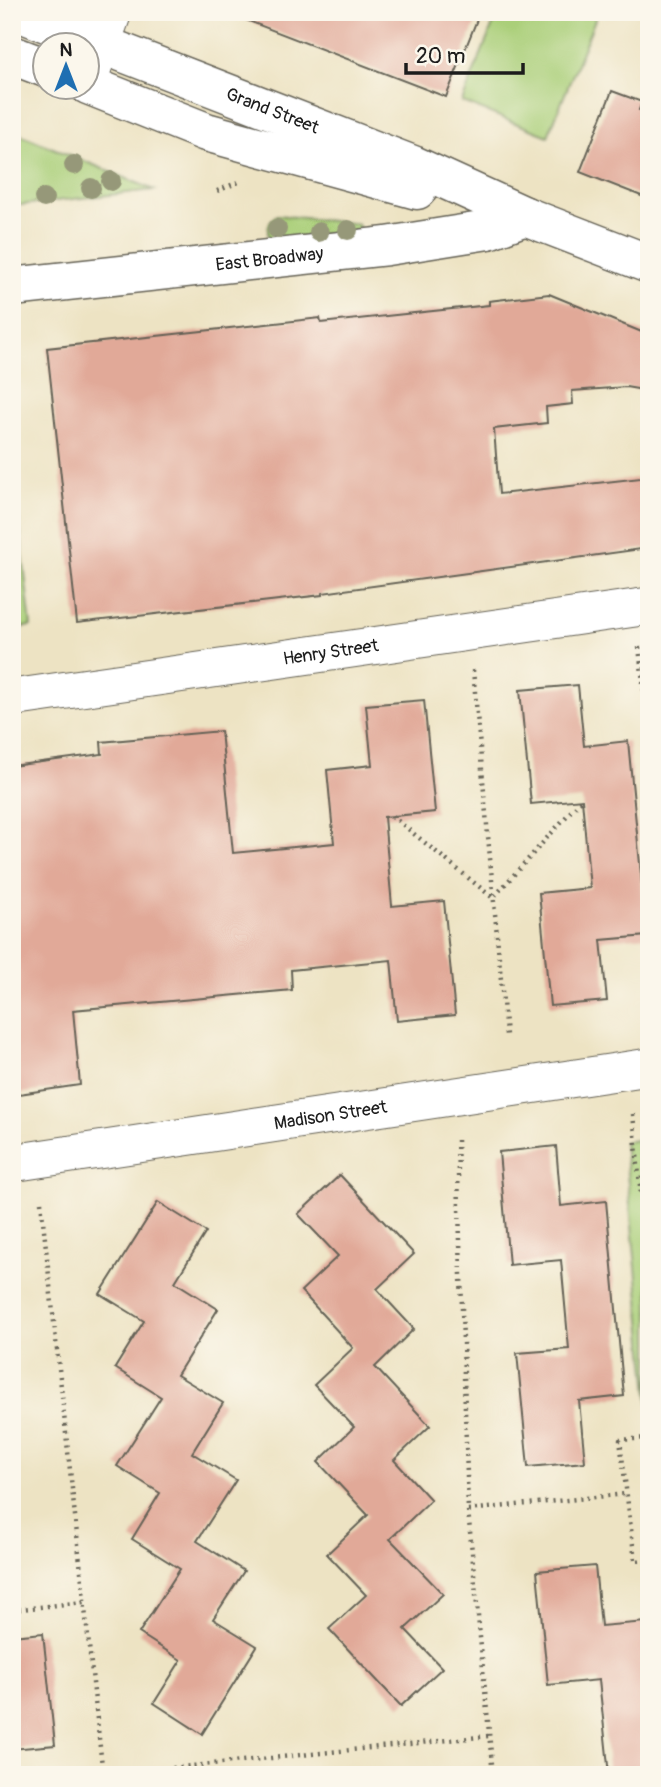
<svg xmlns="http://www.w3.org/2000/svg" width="661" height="1787" font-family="Pangolin,sans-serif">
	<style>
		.green { fill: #aacf79; stroke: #63764a; stroke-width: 2 }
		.building { fill: #e1a998 }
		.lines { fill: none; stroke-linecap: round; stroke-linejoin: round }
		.street-casing { stroke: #656256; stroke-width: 39 }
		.secondary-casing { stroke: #656256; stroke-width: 41 }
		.primary-casing { stroke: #656256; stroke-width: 41 }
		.path { stroke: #656256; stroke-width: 4.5; stroke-dasharray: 2 5; stroke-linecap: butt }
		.street { stroke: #fff; stroke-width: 37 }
		.secondary { stroke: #fff; stroke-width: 38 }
		.primary { stroke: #fff; stroke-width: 38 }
		.tree { fill: #969879 }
		.labels { text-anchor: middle; stroke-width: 5; stroke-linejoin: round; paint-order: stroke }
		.street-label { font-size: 18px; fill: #1c1c1c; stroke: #fbf7ec }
	</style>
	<rect width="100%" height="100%" fill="#fbf7ec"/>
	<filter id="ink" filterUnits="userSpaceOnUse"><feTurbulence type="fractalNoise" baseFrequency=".0143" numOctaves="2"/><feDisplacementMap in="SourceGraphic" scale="14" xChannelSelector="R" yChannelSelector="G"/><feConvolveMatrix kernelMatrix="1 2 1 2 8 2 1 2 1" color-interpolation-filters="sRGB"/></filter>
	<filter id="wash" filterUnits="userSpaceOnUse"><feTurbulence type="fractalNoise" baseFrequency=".00686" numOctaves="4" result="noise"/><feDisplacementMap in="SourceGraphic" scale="28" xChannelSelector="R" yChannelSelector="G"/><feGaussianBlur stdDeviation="1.57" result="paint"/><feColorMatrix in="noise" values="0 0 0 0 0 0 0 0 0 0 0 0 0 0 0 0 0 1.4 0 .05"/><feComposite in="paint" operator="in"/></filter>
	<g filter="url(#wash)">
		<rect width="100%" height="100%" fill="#ede3c3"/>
		<g class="green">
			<polygon points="498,12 598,12 548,136 462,102"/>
			<polygon points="12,131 154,190 12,206"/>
			<path d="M277 215 358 224 360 230 271 241C265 232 268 221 277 215Z"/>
			<polygon points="12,460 31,626 12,629"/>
			<polygon points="649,1138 649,1404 624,1142"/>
		</g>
		<g id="blocks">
			<g class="building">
				<polygon points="234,12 480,12 446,97 233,15"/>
				<polygon points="612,91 642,102 639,110 649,114 649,199 580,172"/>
				<polygon points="549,294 649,335 649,391 626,387 572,391 573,404 546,407 547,423 494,429 499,494 649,477 649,548 322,593 322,595 77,623 47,348 320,318 321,323 489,305 489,301"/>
				<polygon points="578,685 584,746 628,741 647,936 601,940 607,1001 550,1006 539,893 590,888 582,799 531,804 520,690"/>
				<polygon points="424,700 435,812 384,817 392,906 444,901 455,1015 397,1021 391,960 291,970 292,990 73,1010 80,1085 12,1095 12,766 102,754 101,742 221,731 233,853 334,843 327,770 372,765 366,705"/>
				<polygon points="556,1146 561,1206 606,1201 624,1396 579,1401 585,1462 528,1467 517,1353 569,1349 561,1260 509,1265 499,1152"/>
				<polygon points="340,1175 414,1254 377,1289 414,1329 375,1367 430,1426 394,1460 431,1500 390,1539 443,1594 405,1629 442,1668 401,1706 329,1629 366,1595 327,1554 368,1515 318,1462 354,1427 314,1385 353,1348 301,1291 338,1256 298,1214"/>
				<polygon points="158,1202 206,1232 175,1282 218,1309 177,1375 223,1403 192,1453 236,1480 197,1541 244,1571 213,1619 257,1646 202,1734 154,1703 181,1660 139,1633 180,1569 132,1539 160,1493 117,1466 161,1397 115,1368 144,1321 100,1294"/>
				<polygon points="595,1566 601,1626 646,1622 649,1653 649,1775 609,1775 599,1680 548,1685 537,1571"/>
				<polygon points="43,1633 55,1745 12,1749 12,1636"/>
			</g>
		</g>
	</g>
	<g filter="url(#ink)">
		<use href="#blocks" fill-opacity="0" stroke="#656256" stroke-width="2"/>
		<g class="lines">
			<defs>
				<g id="street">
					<polyline points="88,81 113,12"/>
					<path id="s1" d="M12 698 649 606"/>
					<path id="s2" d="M12 1163 649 1067"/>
				</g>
				<g id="secondary">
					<path id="s3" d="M12 287 387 246 488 230 525 216"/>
				</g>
				<g id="primary">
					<path id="s4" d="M18 12 413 165 525 216 649 264"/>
					<polyline points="12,55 46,68"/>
					<polyline points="88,85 206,132 417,190"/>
				</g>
			</defs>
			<use href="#street" class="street-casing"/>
			<use href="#secondary" class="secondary-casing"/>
			<use href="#primary" class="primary-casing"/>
			<g class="path">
				<polyline points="217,191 239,182"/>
				<polyline points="639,647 649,735"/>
				<polyline points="473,670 506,1035"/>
				<polyline points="392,816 493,898 582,799"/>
				<polyline points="633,1114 649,1277"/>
				<polyline points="457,1140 468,1510 493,1775"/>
				<polyline points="41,1202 103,1775"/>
				<polyline points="649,1438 620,1440 635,1561 649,1560"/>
				<polyline points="468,1510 626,1494"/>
				<polyline points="12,1610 84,1602"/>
				<polyline points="103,1775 489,1736"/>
			</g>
			<use href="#street" class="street"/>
			<use href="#secondary" class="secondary"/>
			<use href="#primary" class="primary"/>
		</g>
		<g class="tree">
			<circle cx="74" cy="165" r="10"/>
			<circle cx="111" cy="181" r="10"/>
			<circle cx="91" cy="188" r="10"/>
			<circle cx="44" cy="198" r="10"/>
			<circle cx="277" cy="229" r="10"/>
			<circle cx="348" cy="230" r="10"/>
			<circle cx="319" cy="232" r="10"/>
		</g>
	</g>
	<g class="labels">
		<g class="street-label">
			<text dy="6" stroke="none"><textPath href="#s4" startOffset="273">Grand Street</textPath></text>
			<text dy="6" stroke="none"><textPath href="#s3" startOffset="259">East Broadway</textPath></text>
			<text dy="6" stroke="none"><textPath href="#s1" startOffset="322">Henry Street</textPath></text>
			<text dy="6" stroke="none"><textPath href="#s2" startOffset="322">Madison Street</textPath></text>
		</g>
	</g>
	<rect width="661" height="1787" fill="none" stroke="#fbf7ec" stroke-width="42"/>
	<g transform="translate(66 66)"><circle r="33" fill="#fbf7ec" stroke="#a29f99" stroke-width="2"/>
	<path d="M0-5L12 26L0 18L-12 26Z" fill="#1f6fb2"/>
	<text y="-10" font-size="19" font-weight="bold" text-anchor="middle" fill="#1c1c1c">N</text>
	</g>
	<path d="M406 63v10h117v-10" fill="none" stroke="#1c1c1c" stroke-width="3.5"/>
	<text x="416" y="63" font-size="21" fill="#1c1c1c" stroke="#fbf7ec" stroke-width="5" paint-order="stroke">20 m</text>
</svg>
